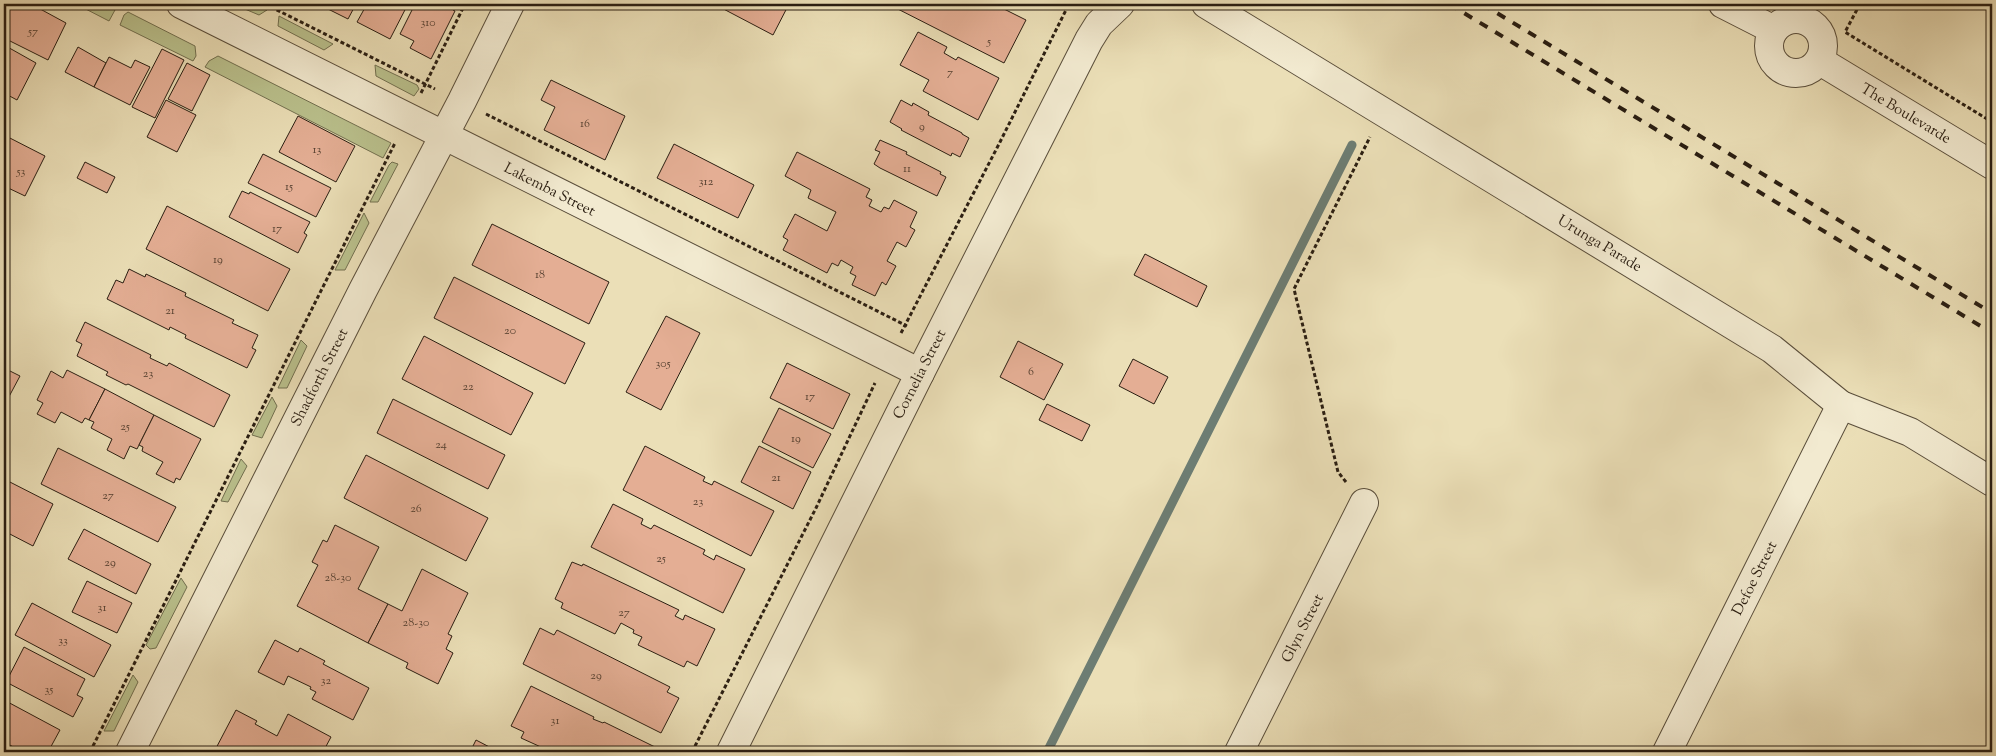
<svg xmlns="http://www.w3.org/2000/svg" width="1996" height="756" font-family="'Sorts Mill Goudy',serif">
	<style>
		.green { fill: #bac18d; stroke: #727050 }
		.lines { fill: none; stroke-linecap: round; stroke-linejoin: round }
		.stream { stroke: #6d7d73; stroke-width: 9 }
		.building { fill: #e4ae94; stroke: #2a1e12 }
		.minor-casing { stroke: #5a4e3b; stroke-width: 30 }
		.path { stroke: #2a1e12; stroke-width: 3; stroke-dasharray: 4 2.5; stroke-linecap: butt }
		.minor { stroke: #f2ead0; stroke-width: 28 }
		.rail { stroke: #2a1e12; stroke-width: 4; stroke-dasharray: 9 9; stroke-linecap: butt }
		.labels { text-anchor: middle; stroke-width: 4; stroke-linejoin: round; paint-order: stroke }
		.number-label { font-size: 12px; fill: #584232 }
		.street-label { font-size: 15px; fill: #2a1e12; stroke: #f2ead0 }
	</style>
	<rect width="100%" height="100%" fill="#ebdfb7"/>
	<filter id="stains"><feTurbulence type="fractalNoise" baseFrequency=".004" numOctaves="4"/><feColorMatrix values="0 0 0 0 .2 0 0 0 0 .09 0 0 0 0 .02 0 0 0 .5 -.17"/></filter>
	<radialGradient id="worn" r=".72"><stop offset=".6" stop-color="#630" stop-opacity="0"/><stop offset="1" stop-color="#630" stop-opacity=".3"/></radialGradient>
	<g class="green">
		<polygon points="76,4 111,4 113,5 115,10 109,21"/>
		<polygon points="233,4 255,4 267,10 259,15"/>
		<polygon points="128,12 195,46 196,56 193,61 120,25 124,15"/>
		<polygon points="279,16 333,44 324,50 278,26"/>
		<polygon points="218,56 391,143 383,158 205,67 209,61"/>
		<polygon points="375,65 417,85 419,89 414,96 376,76"/>
		<polygon points="392,162 398,164 378,202 370,202 389,165"/>
		<polygon points="364,213 369,223 345,270 335,270"/>
		<polygon points="301,340 307,346 287,388 278,388"/>
		<polygon points="272,397 277,406 262,438 252,435"/>
		<polygon points="241,459 247,466 228,502 221,501"/>
		<polygon points="181,578 187,587 156,648 150,649 146,645"/>
		<polygon points="133,675 138,682 114,731 104,731"/>
	</g>
	<g class="lines">
		<polyline class="stream" points="1047,752 1352,145"/>
	</g>
	<g class="building">
		<polygon points="4,4 31,4 66,23 48,60 4,38"/>
		<polygon points="318,4 356,4 348,19"/>
		<polygon points="367,4 408,4 390,39 357,22"/>
		<polygon points="415,4 456,4 453,10 455,11 431,59 410,48 414,41 400,34"/>
		<polygon points="714,4 789,4 773,35"/>
		<polygon points="888,4 994,4 1026,20 1004,63"/>
		<polygon points="918,32 947,47 944,53 956,60 958,57 999,78 978,120 923,91 929,80 900,65"/>
		<polygon points="4,45 36,63 17,100 4,93"/>
		<polygon points="78,47 106,63 94,87 65,72"/>
		<polygon points="162,49 184,60 155,118 132,107"/>
		<polygon points="109,57 131,68 135,60 150,67 130,105 94,87"/>
		<polygon points="187,63 210,75 192,111 168,99"/>
		<polygon points="551,80 625,116 605,160 544,130 555,107 541,100"/>
		<polygon points="166,100 196,115 177,152 147,137"/>
		<polygon points="901,100 912,106 913,103 929,112 928,115 962,133 962,134 969,138 960,157 952,153 951,156 901,130 902,129 890,122"/>
		<polygon points="298,116 355,146 336,182 279,152"/>
		<polygon points="4,135 45,156 25,196 4,186"/>
		<polygon points="880,140 907,152 906,154 941,172 940,174 946,177 937,196 880,168 874,164 880,152 875,150"/>
		<polygon points="674,144 754,185 738,218 657,178"/>
		<polygon points="797,152 870,189 866,197 872,200 869,206 881,212 884,207 889,209 894,200 917,212 910,227 915,230 906,247 897,242 887,261 896,266 886,285 882,282 875,296 852,285 856,276 850,273 853,267 841,260 838,266 832,263 827,273 783,250 788,240 783,237 795,214 827,231 836,212 808,198 811,190 785,176"/>
		<polygon points="263,154 331,188 316,217 248,183"/>
		<polygon points="85,162 115,177 107,193 77,178"/>
		<polygon points="242,191 249,194 250,192 310,222 304,233 307,235 298,253 229,217"/>
		<polygon points="167,206 290,269 268,311 146,249"/>
		<polygon points="492,224 609,282 589,324 472,265"/>
		<polygon points="1145,254 1207,286 1197,307 1134,275"/>
		<polygon points="129,269 145,277 146,274 186,293 185,296 234,320 232,323 258,335 252,348 256,350 247,368 185,338 186,335 170,327 169,330 107,299 116,280 123,283"/>
		<polygon points="454,277 585,343 565,384 434,318"/>
		<polygon points="666,316 700,333 661,410 626,392"/>
		<polygon points="85,322 151,355 150,358 167,366 169,363 230,395 214,427 128,384 126,385 106,375 108,372 77,356 82,344 76,341"/>
		<polygon points="424,336 533,393 511,435 402,379"/>
		<polygon points="1018,341 1063,364 1044,400 1000,377"/>
		<polygon points="1133,359 1168,377 1154,404 1119,386"/>
		<polygon points="787,363 850,394 833,429 770,398"/>
		<polygon points="4,368 20,376 4,406"/>
		<polygon points="67,370 105,389 89,420 85,418 82,423 61,412 55,423 37,414 43,403 37,400 51,371 63,378"/>
		<polygon points="105,389 154,415 137,449 130,446 124,459 107,450 112,439 91,428 94,422 89,420"/>
		<polygon points="393,399 505,455 488,489 377,433"/>
		<polygon points="1047,404 1090,425 1082,441 1039,420"/>
		<polygon points="779,408 831,434 813,468 762,442"/>
		<polygon points="154,415 201,439 180,480 176,478 174,483 156,474 163,462 142,451 143,447 139,445"/>
		<polygon points="645,446 705,477 703,481 712,485 714,481 774,511 751,556 623,490"/>
		<polygon points="759,446 811,472 793,509 741,482"/>
		<polygon points="58,448 176,507 158,542 41,484"/>
		<polygon points="366,455 488,518 466,561 344,498"/>
		<polygon points="4,479 53,504 33,546 4,531"/>
		<polygon points="613,504 643,519 641,524 651,529 654,525 705,550 703,554 714,560 716,555 745,569 723,613 591,547"/>
		<polygon points="335,525 379,547 358,589 388,604 368,643 297,606 318,565 312,562 323,540 327,542"/>
		<polygon points="84,529 151,564 136,594 68,559"/>
		<polygon points="572,562 582,566 583,564 679,610 675,616 683,620 685,615 715,629 697,666 687,661 684,667 638,645 642,637 633,633 634,630 621,623 615,634 561,608 563,603 555,599"/>
		<polygon points="422,569 468,593 448,634 452,636 446,649 453,653 438,684 406,668 408,663 368,643 388,604 402,611"/>
		<polygon points="87,581 132,603 117,633 72,612"/>
		<polygon points="32,603 111,645 94,677 15,635"/>
		<polygon points="540,628 554,635 557,630 670,687 667,692 679,698 661,733 523,664"/>
		<polygon points="275,640 298,652 300,648 325,661 323,664 369,688 353,720 312,699 316,692 310,689 311,687 288,676 284,685 258,672"/>
		<polygon points="24,647 85,679 77,695 83,698 73,717 6,682"/>
		<polygon points="531,686 594,717 593,719 603,723 604,722 655,747 653,752 552,752 521,738 524,732 511,726"/>
		<polygon points="4,700 60,730 48,752 23,752 4,742"/>
		<polygon points="236,710 257,721 255,724 277,736 288,714 331,737 323,752 214,752"/>
		<polygon points="476,740 499,752 470,752"/>
	</g>
	<g class="lines">
		<defs>
			<g id="minor">
				<polyline points="181,4 920,373"/>
				<polyline points="1206,4 1772,349 1841,405 1910,432 1992,482"/>
				<polyline points="1723,4 1774,30"/>
				<circle cx="1796" cy="46" r="27"/>
				<polyline points="1820,61 1992,165"/>
				<polyline points="130,752 363,290 462,101 510,4"/>
				<polyline points="731,752 920,373 1089,40 1099,24 1120,4"/>
				<polyline points="1239,752 1364,503"/>
				<polyline points="1667,752 1841,405"/>
			</g>
		</defs>
		<use href="#minor" class="minor-casing"/>
		<g class="path">
			<polyline points="265,4 435,89"/>
			<polyline points="1860,4 1845,32 1992,122"/>
			<polyline points="421,93 465,4"/>
			<polyline points="486,114 907,326"/>
			<polyline points="901,333 999,144 1069,4"/>
			<polyline points="1346,482 1338,472 1294,289 1370,137"/>
			<polyline points="90,752 395,143"/>
			<polyline points="692,752 816,508 875,383"/>
		</g>
		<use href="#minor" class="minor"/>
		<g class="rail">
			<polyline points="1449,4 1992,333"/>
			<polyline points="1482,4 1992,313"/>
		</g>
	</g>
	<g class="labels">
		<g class="number-label">
			<text x="428" y="26">310</text>
			<text x="33" y="35">57</text>
			<text x="989" y="45">5</text>
			<text x="950" y="76">7</text>
			<text x="585" y="127">16</text>
			<text x="922" y="130">9</text>
			<text x="317" y="153">13</text>
			<text x="907" y="172">11</text>
			<text x="21" y="175">53</text>
			<text x="706" y="185">312</text>
			<text x="289" y="190">15</text>
			<text x="277" y="232">17</text>
			<text x="218" y="263">19</text>
			<text x="540" y="278">18</text>
			<text x="170" y="314">21</text>
			<text x="510" y="334">20</text>
			<text x="663" y="367">305</text>
			<text x="1031" y="375">6</text>
			<text x="148" y="377">23</text>
			<text x="468" y="390">22</text>
			<text x="810" y="400">17</text>
			<text x="125" y="430">25</text>
			<text x="796" y="442">19</text>
			<text x="441" y="448">24</text>
			<text x="776" y="481">21</text>
			<text x="108" y="499">27</text>
			<text x="698" y="505">23</text>
			<text x="416" y="512">26</text>
			<text x="661" y="562">25</text>
			<text x="110" y="566">29</text>
			<text x="338" y="581">28-30</text>
			<text x="102" y="611">31</text>
			<text x="624" y="616">27</text>
			<text x="416" y="626">28-30</text>
			<text x="63" y="644">33</text>
			<text x="596" y="679">29</text>
			<text x="326" y="684">32</text>
			<text x="49" y="693">35</text>
			<text x="555" y="724">31</text>
		</g>
		<g class="street-label">
			<text transform="translate(1906 113) rotate(31)" y="5">The Boulevarde</text>
			<text transform="translate(550 189) rotate(27)" y="5">Lakemba Street</text>
			<text transform="translate(1600 243) rotate(31)" y="5">Urunga Parade</text>
			<text transform="translate(919 374) rotate(-63)" y="5">Cornelia Street</text>
			<text transform="translate(319 377) rotate(-63)" y="5">Shadforth Street</text>
			<text transform="translate(1754 578) rotate(-63)" y="5">Defoe Street</text>
			<text transform="translate(1302 628) rotate(-63)" y="5">Glyn Street</text>
		</g>
	</g>
	<rect width="1996" height="756" fill="none" stroke="#ebdfb7" stroke-width="20"/>
	<rect x="5" y="5" width="1986" height="746" fill="none" stroke="#2a1e12" stroke-width="2.5"/>
	<rect x="10" y="10" width="1976" height="736" fill="none" stroke="#2a1e12"/>
	<rect width="100%" height="100%" filter="url(#stains)"/>
	<rect width="100%" height="100%" fill="url(#worn)"/>
</svg>
